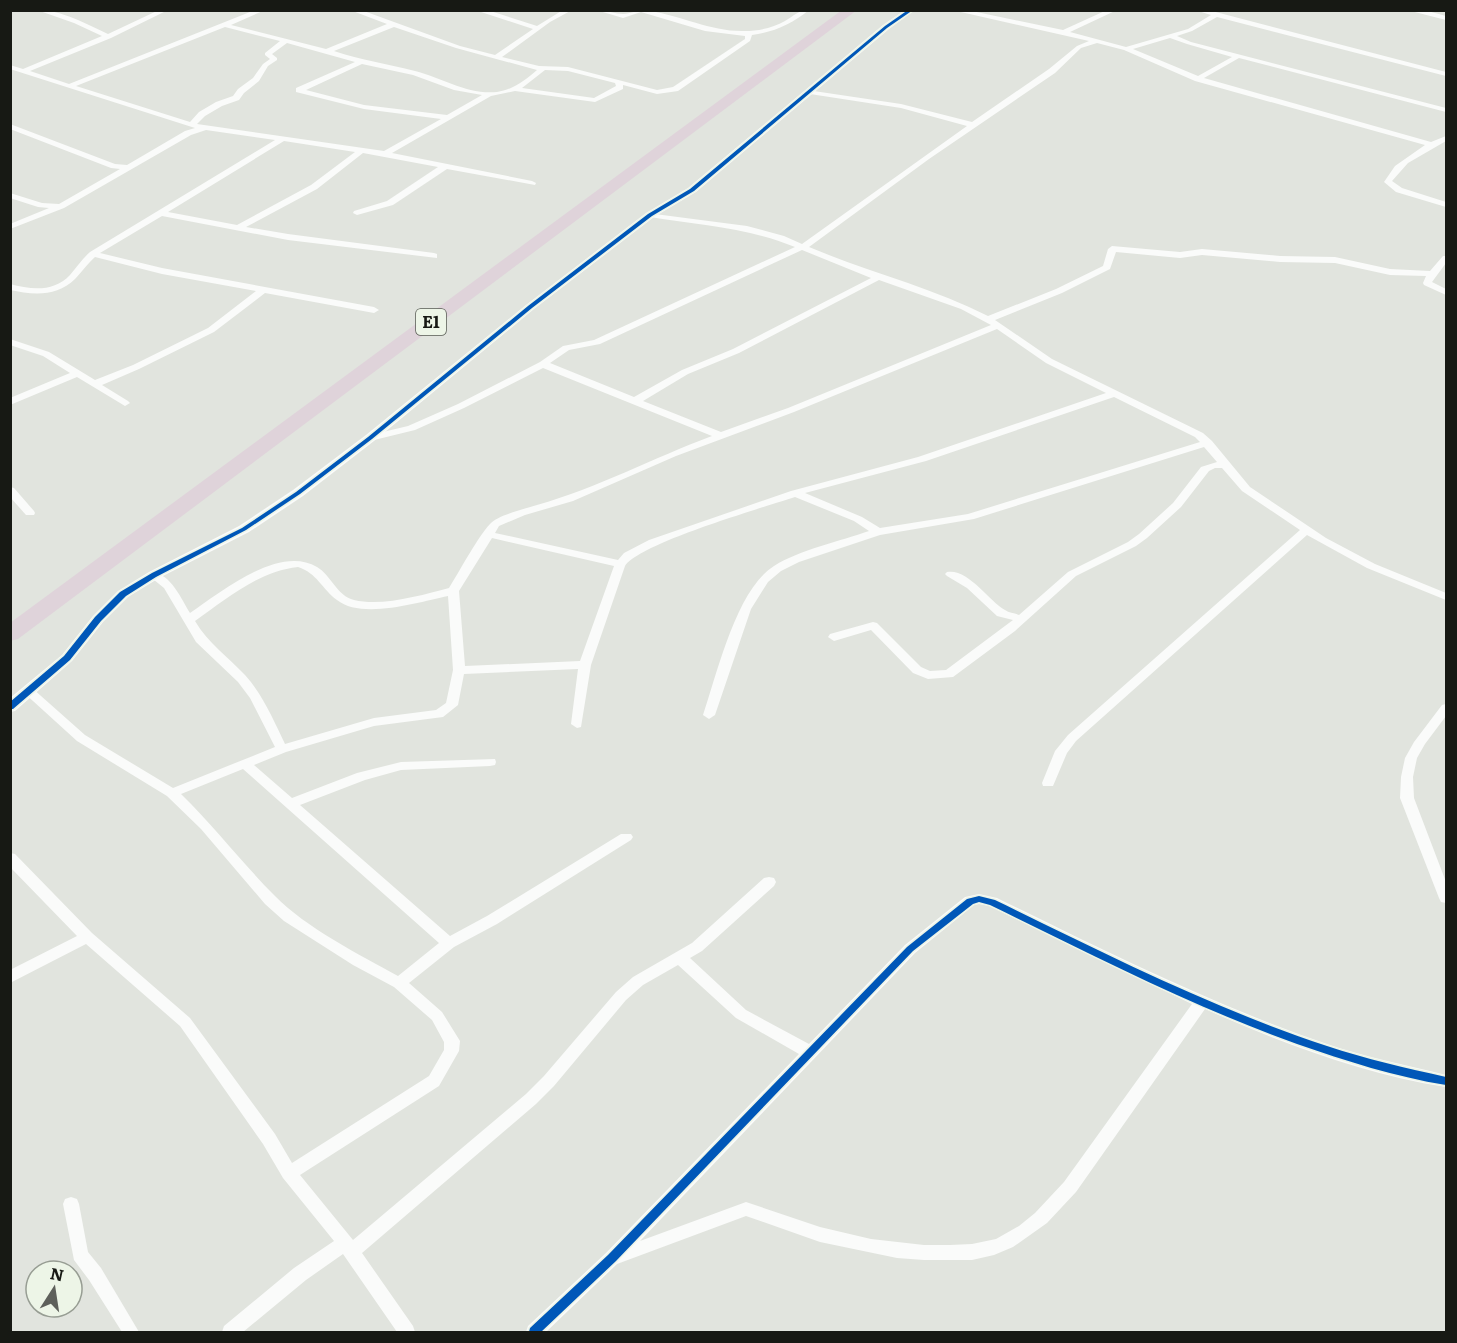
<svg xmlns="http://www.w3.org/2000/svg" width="1457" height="1343" font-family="Literata,serif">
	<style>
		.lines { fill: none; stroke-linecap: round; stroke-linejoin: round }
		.minor { fill: #fafbfa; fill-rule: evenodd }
		.tertiary { fill: #fafbfa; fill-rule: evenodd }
		.motorway { fill: #dfd3da; fill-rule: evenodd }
		.cycleway-casing { stroke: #edf5e7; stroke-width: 3 }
		.cycleway { fill: #0057b8; fill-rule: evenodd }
		.labels { text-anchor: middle; stroke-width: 4.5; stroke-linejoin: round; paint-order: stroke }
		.shield { fill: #edf5e7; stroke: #575b53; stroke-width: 1.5 }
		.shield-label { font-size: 16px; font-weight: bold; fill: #171914 }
	</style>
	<rect width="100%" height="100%" fill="#e1e4de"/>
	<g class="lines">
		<g class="minor">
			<path d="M37 10C62 10 86 24 108 34L159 10H168L111 38 30 71 69 84 255 10H265L231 25 326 49 387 24 350 10H361L460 46 495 55 533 29 475 10H487L537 26 563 10H572L550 22 502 57 539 66 568 67 657 90 673 87 745 39V36L705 31 641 12 623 18 596 10C604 10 617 14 623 14 633 13 639 9 650 11 683 16 711 32 745 31 758 31 773 28 785 21 794 16 798 10 809 10 792 24 774 32 752 35L750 41 678 91 657 94 623 85V89L595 102 515 91 491 96 392 153 532 181 536 183 535 185 447 169 393 205 357 215 353 213 354 211 387 201 438 167 363 153 317 189 246 227 288 234 434 253 437 254V258L288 240 162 216 100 253 162 268 374 307 379 310 374 313 265 293 214 332 139 369 102 385 128 401 130 403 125 406 77 377 10 405V398L70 373 43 356 10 345V339L49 352 95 380 133 365 208 328 256 291 162 274 95 257C87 264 82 272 75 279 57 297 33 295 10 290V284C32 290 54 292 70 275 77 267 82 259 90 252L275 140 206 130 191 135 64 208 10 229V224L49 208 38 207 10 198V193L42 203 59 204 120 169 111 168 10 129V124L115 164 127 165 185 131 195 128 10 69V65L23 69 102 36 74 23ZM225 27 280 41 265 53V55L270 59 263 64 253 78 238 89 233 96 216 102 199 112 190 122 76 86ZM394 27 456 48 537 70C526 80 512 90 497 92 468 95 442 78 415 71 388 64 361 60 334 51ZM287 43 355 62 296 88V92L364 109 441 119 384 151 197 124 205 116 222 106 239 100 244 93 259 81 268 66 277 60V58L272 54ZM362 64 413 75 454 90 482 95 447 115 364 105 306 90ZM545 70 568 71 615 83 616 86 594 98 522 88ZM284 141 355 152 311 185 237 225 168 212Z"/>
			<path d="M952 10H967L1063 30 1107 10H1117L1070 32 1126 47 1188 29 1211 15 1195 10H1208L1446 72V76L1217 17 1192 31 1177 36 1191 42 1446 108V112L1239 58 1204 78 1431 142 1446 136V141L1408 163 1392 181 1402 188 1446 202V207L1396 192 1384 182 1395 166 1425 145 1195 81 1124 50 1097 43 1081 48 1055 73 929 159 809 247C868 272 931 287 988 316L1056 289 1103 266 1108 249 1112 246 1180 252 1202 249 1280 256 1335 257 1390 269 1430 271 1443 256H1446V263L1432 282 1446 289V295L1424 285 1423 283 1426 276 1390 275 1335 263 1280 262 1202 255 1180 258 1116 252 1110 269 1062 293 995 320 1052 359 1203 433 1212 441 1250 487 1326 538 1375 564 1446 593V600L1367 568 1307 535 1076 741 1067 753 1053 786H1043L1042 783 1055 751 1068 735 1300 530 1242 491 1222 468H1215L1209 471 1181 507 1147 538 1136 546 1076 576 1015 631 953 677 928 679 913 673 871 630 834 641 828 637 830 634 873 622 877 623 921 667 930 671 946 670 1013 620 997 616 967 588 947 576 945 574 947 572C968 568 989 601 1005 610 1009 613 1015 613 1019 615L1068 572 1128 542 1139 534 1173 503 1201 467 1217 462 1204 447 974 519 880 535 799 562 781 571 768 582 751 609 715 715 709 719 703 715C717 674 736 590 774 566 799 550 841 541 869 531L854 521 795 497C762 508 640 543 625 566L591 665 581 727 577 728 571 724 578 669 464 674 458 705 443 717 374 726 286 752 254 765 292 798 357 773 401 762 495 759 496 762 495 765 490 766 401 770 365 780 300 805 450 936 487 916 621 834H631L633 837 631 840 497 924 454 947 409 983 442 1012 460 1041 459 1051 439 1086 300 1175 353 1240 526 1094 544 1076 616 992 633 977 692 943 764 878 769 877 774 878 776 882 774 886 702 951 690 958 746 1010 809 1044 905 945 965 897 979 894 997 898C1105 951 1213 1005 1327 1044 1366 1057 1406 1065 1446 1075V1087C1364 1074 1281 1043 1205 1009L1076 1192 1047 1223 1013 1247 994 1255 972 1260H924L897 1258 820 1242 746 1216 617 1264 546 1332H526L528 1326 606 1253 799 1054 736 1018 678 965 643 985 626 1000 554 1086 536 1104 362 1253 413 1326 415 1332H397L343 1254 306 1280 243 1332H222L224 1326 294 1268 334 1241 283 1178 263 1144 180 1026 86 944 10 983V970L77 936 10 867V853L15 854 92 933 190 1018 275 1134 292 1163 429 1076 444 1050V1042L432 1020 394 987 353 965 284 921 265 904 201 829 167 796 77 741 22 691 24 688H32L85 735 173 788 275 747 250 698 238 682 196 642 164 588 148 575 150 573C169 570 182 600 190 613 221 592 279 544 317 567 331 575 337 596 354 600 382 607 422 595 449 588 461 569 477 538 490 524 498 515 525 509 537 505 597 488 653 458 712 436L543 368 464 408 415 430 370 441 365 438 366 436 408 426 458 404 540 362 563 346 594 340 795 247C750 228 699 225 650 217H647V213L747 226 784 236 802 244 967 126 901 108 810 94 806 92 807 90 901 104 972 122 1049 69 1077 46 1089 41ZM1170 38 1187 44 1232 57 1198 76 1133 49ZM802 250 871 278 733 349 682 370 634 397 550 363 569 350 600 344ZM879 280 961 309 991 325 788 408 721 432 643 401 688 374 739 353ZM997 329 1046 363 1106 393 918 457 791 491 649 540 624 553 618 560 495 533 499 526 525 515 573 501 676 456 794 412ZM1114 397 1195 437 1200 442 968 514 880 528 862 517 805 493 926 461ZM492 538 614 566 580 661 465 666 459 591ZM298 567C317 573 322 589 337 600 362 620 419 602 448 596L453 670 446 703 436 710 374 718 285 744C274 721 263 695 245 675 228 657 208 643 195 621 226 599 259 571 298 567ZM243 769 439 943 398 976C360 955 305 927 275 896 242 863 215 827 181 794ZM979 904 989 906 1192 1004 1064 1182 1035 1213 1019 1226 996 1239 972 1244 950 1245H924L871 1239 820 1227 746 1202 640 1241 915 953 974 905Z"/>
			<polygon points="10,487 14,488 34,511 35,513 34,515 26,515 10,497"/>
			<polygon points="1446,704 1446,716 1425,744 1417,758 1413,777 1414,798 1446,882 1446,903 1441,902 1439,898 1400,798 1401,777 1405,758 1414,742 1442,705"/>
			<polygon points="71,1197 77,1199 79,1204 88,1252 101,1268 139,1332 122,1332 89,1280 74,1260 63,1204 65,1199"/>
		</g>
		<g class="tertiary">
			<polygon points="905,10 915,10 889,29 696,192 654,217 534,309 374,441 303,496 249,532 159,578 128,597 103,622 72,661 15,711 10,712 10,698 62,655 93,616 118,591 149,572 239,526 293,490 366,435 526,305 646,213 688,188 883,25"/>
			<polygon points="1407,10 1424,10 1446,16 1446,20"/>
		</g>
		<polygon class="motorway" points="842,10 857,10 18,639 10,641 10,623"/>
		<defs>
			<g id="cycleway">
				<polygon points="908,10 913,10 887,28 694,191 652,216 532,308 372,439 300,494 246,530 156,577 126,596 101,621 70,660 13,709 10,709 10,702 64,656 95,617 120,592 152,573 242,528 296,492 368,437 528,306 648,214 690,189 885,26"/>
				<path d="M979 896 995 900C1104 953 1212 1008 1327 1046 1366 1059 1406 1068 1446 1077V1085C1396 1077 1346 1061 1297 1044 1191 1006 1091 954 990 905L979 902 973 904 913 951 616 1261 541 1332H529L530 1328 608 1255 907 947 967 899Z"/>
			</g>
		</defs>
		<use href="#cycleway" class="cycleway-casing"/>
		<use href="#cycleway" class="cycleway"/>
	</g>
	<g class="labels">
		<rect class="shield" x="416" y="309" width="30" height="26" rx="4.5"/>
		<g class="shield-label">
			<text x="431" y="328">E1</text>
		</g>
	</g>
	<rect width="1457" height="1343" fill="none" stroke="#171914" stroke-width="24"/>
	<g transform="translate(54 1289) rotate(12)"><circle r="28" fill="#edf5e7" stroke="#979d93" stroke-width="1.5"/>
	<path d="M0-4.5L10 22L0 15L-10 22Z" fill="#5e605b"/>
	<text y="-9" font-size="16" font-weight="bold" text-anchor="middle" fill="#171914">N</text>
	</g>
</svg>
